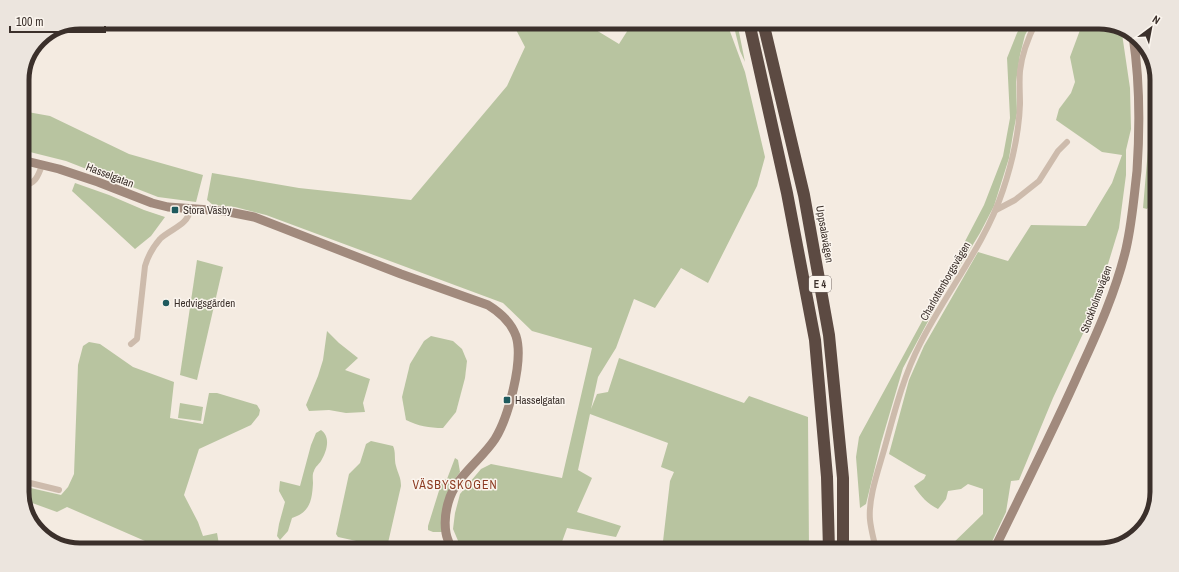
<svg xmlns="http://www.w3.org/2000/svg" width="1179" height="572" font-family="'Archivo Narrow',sans-serif">
	<style>
		.green { fill: #b8c4a0 }
		.water { fill: #7fb0b2 }
		.lines { fill: none; stroke-linecap: round; stroke-linejoin: round }
		.street { stroke: #cdbbac; stroke-width: 6 }
		.secondary { stroke: #a18a7d; stroke-width: 9 }
		.highway { stroke: #5c4a42; stroke-width: 12 }
		.poi-dot { fill: #1f5a5e; stroke: #fbf5ee; stroke-width: 1.5 }
		.labels { text-anchor: middle; stroke-width: 3; stroke-linejoin: round; paint-order: stroke }
		.shield { fill: #fbf5ee; stroke: #756b66; stroke-width: 1 }
		.shield-label { font-size: 10px; font-weight: bold; fill: #3b302b }
		.street-label { font-size: 11px; fill: #3b302b; stroke: #fbf5ee }
		.poi-label { font-size: 11px; fill: #3b302b; stroke: #fbf5ee; text-anchor: start }
		.neighbourhood-label { font-size: 12px; letter-spacing: 1px; fill: #8c3b22; stroke: #fbf5ee }
		.rim { fill: none; stroke: #3b302b; stroke-width: 5 }
	</style>
	<rect width="100%" height="100%" fill="#f4ebe1"/>
	<g class="green">
		<polygon points="512,22 587,22 591,27 619,44 633,22 726,22 728,26 745,72 765,157 757,186 708,283 681,268 655,308 634,299 616,348 598,377 591,409 597,394 608,392 619,358 744,403 749,396 808,417 809,550 662,550 670,481 674,472 661,467 668,443 590,414 578,470 592,478 577,512 621,526 616,537 567,528 559,550 462,550 453,529 455,513 460,494 481,469 491,464 562,478 592,348 532,331 503,303 266,215 235,207 213,205 207,200 212,173 299,188 411,200 507,86 525,47"/>
		<polygon points="731,22 737,22 745,62 740,51 734,27"/>
		<polygon points="1023,22 1032,22 1025,35 1020,55 1016,82 1017,113 1013,134 1009,158 994,206 980,233 941,297 903,368 881,443 866,504 860,508 856,457 859,437 950,270 984,205 1003,156 1010,118 1007,58 1017,33"/>
		<path d="M1083 22H1099L1121 27 1130 88 1131 129 1126 150V175L1119 228 1094 310 1053 398 1019 480 1011 481 1006 512 988 550H946L983 514V489L968 484 961 489 948 491 946 499 938 509C928 504 920 496 914 486L924 479 926 475 919 472 889 454 909 380 924 346 978 252 1008 261 1031 225 1086 226 1112 183 1122 155 1102 152 1056 120 1059 109 1071 93 1075 82 1070 57Z"/>
		<polygon points="1145,46 1147,48 1157,77 1157,193 1155,198 1147,209 1143,208 1150,126 1149,82"/>
		<polygon points="22,111 50,116 129,154 203,175 196,202 158,197 66,161 22,150"/>
		<polygon points="75,183 109,195 144,210 165,217 151,236 135,249 72,191"/>
		<polygon points="197,260 223,267 197,380 180,375"/>
		<polygon points="327,331 339,343 358,358 345,370 370,379 363,403 365,412 346,413 329,410 309,411 306,405 318,376 323,360"/>
		<path d="M431 336 453 341 462 349 467 361 465 378 456 412 443 428C429 428 418 426 406 420L402 397 410 364 424 341Z"/>
		<polygon points="89,342 100,344 133,367 174,382 170,418 203,424 209,393 217,393 257,405 260,410 259,415 251,425 199,449 184,495 198,522 203,536 217,533 220,550 141,550 145,541 67,507 57,512 24,500 22,496 22,486 61,495 68,487 74,474 78,365 83,346"/>
		<polygon points="180,403 203,407 201,421 178,418"/>
		<path d="M321 430C331 437 327 451 321 461 319 464 315 467 314 471 312 474 313 480 313 483 312 501 310 512 292 518L288 531 280 540 277 536 279 524 285 502 279 491 280 481 300 486 311 445 316 433Z"/>
		<path d="M371 441 393 446C396 452 394 459 396 466 398 474 401 477 401 486L388 543 384 547 338 537 336 534 349 474 360 463 366 444Z"/>
		<path d="M455 458 458 460 460 472C445 491 445 509 442 532H433L428 530V526L442 481 447 479Z"/>
	</g>
	<polygon class="water" points="1157,260 1157,293 1154,295 1150,294 1149,288 1149,282 1154,278 1156,275 1155,273 1153,272"/>
	<g class="lines">
		<g class="street">
			<path d="M22 186C35 184 38 177 42 165"/>
			<polyline points="996,210 1015,200 1039,181 1058,151 1067,142"/>
			<path d="M131 344 137 339 145 266C148 256 153 247 160 239 170 229 189 225 190 209"/>
			<polyline points="22,481 59,490"/>
			<path d="M876 550C874 540 871 530 870 520 868 499 878 471 884 450 894 414 903 377 920 344 946 292 985 245 1003 190 1012 163 1019 133 1020 104 1020 93 1019 82 1020 71 1022 53 1028 38 1036 22"/>
		</g>
		<g class="secondary">
			<path d="M22 160 59 169 98 182 152 203 168 207 224 211 254 217 401 274 488 305C501 313 511 322 516 336 524 361 508 418 495 439 482 459 459 474 450 497 446 508 444 521 446 533 447 539 450 545 452 550"/>
			<path d="M994 550C1023 490 1053 431 1080 370 1098 331 1116 291 1126 249 1132 223 1134 197 1137 171 1140 126 1140 81 1133 36"/>
		</g>
		<g class="highway">
			<polyline points="749,22 787,193 815,340 827,477 829,550"/>
			<polyline points="763,22 804,195 829,335 843,478 843,550"/>
		</g>
	</g>
	<g class="poi-dot">
		<rect x="171" y="206" width="8" height="8" rx="2"/>
		<circle cx="166" cy="303" r="4"/>
		<rect x="503" y="396" width="8" height="8" rx="2"/>
	</g>
	<g class="labels">
		<rect class="shield" x="809" y="276" width="22" height="16" rx="3"/>
		<g class="shield-label">
			<text x="820" y="288">E 4</text>
		</g>
		<g class="street-label">
			<text transform="translate(110 175) rotate(21)" y="4">Hasselgatan</text>
			<text transform="translate(825 234) rotate(80)" y="4">Uppsalavägen</text>
			<text transform="translate(945 281) rotate(-60)" y="4">Charlottenborgsvägen</text>
			<text transform="translate(1096 299) rotate(-70)" y="4">Stockholmsvägen</text>
		</g>
		<g class="poi-label">
			<text x="183" y="214">Stora Väsby</text>
			<text x="174" y="307">Hedvigsgården</text>
			<text x="515" y="404">Hasselgatan</text>
		</g>
		<g class="neighbourhood-label">
			<text x="455" y="489">VÄSBYSKOGEN</text>
		</g>
	</g>
	<path d="M0 0H1179V572H0ZM80 29H1099A51 51 0 0 1 1150 80V492A51 51 0 0 1 1099 543H80A51 51 0 0 1 29 492V80A51 51 0 0 1 80 29Z" fill="#ece5de" fill-rule="evenodd"/>
	<path class="rim" d="M80 29H1099A51 51 0 0 1 1150 80V492A51 51 0 0 1 1099 543H80A51 51 0 0 1 29 492V80A51 51 0 0 1 80 29Z"/>
	<g transform="translate(1151 28) rotate(32)" stroke="#fbf5ee" stroke-width="3" paint-order="stroke">
	<path d="M0-3L7 15L0 10L-7 15Z" fill="#3b302b"/>
	<text y="-6" font-size="11" font-weight="bold" text-anchor="middle" fill="#3b302b">N</text>
	</g>
	<path d="M10 26v6h95v-6" fill="none" stroke="#3b302b" stroke-width="2"/>
	<text x="16" y="26" font-size="12" fill="#3b302b" stroke="#fbf5ee" stroke-width="3" paint-order="stroke">100 m</text>
</svg>
